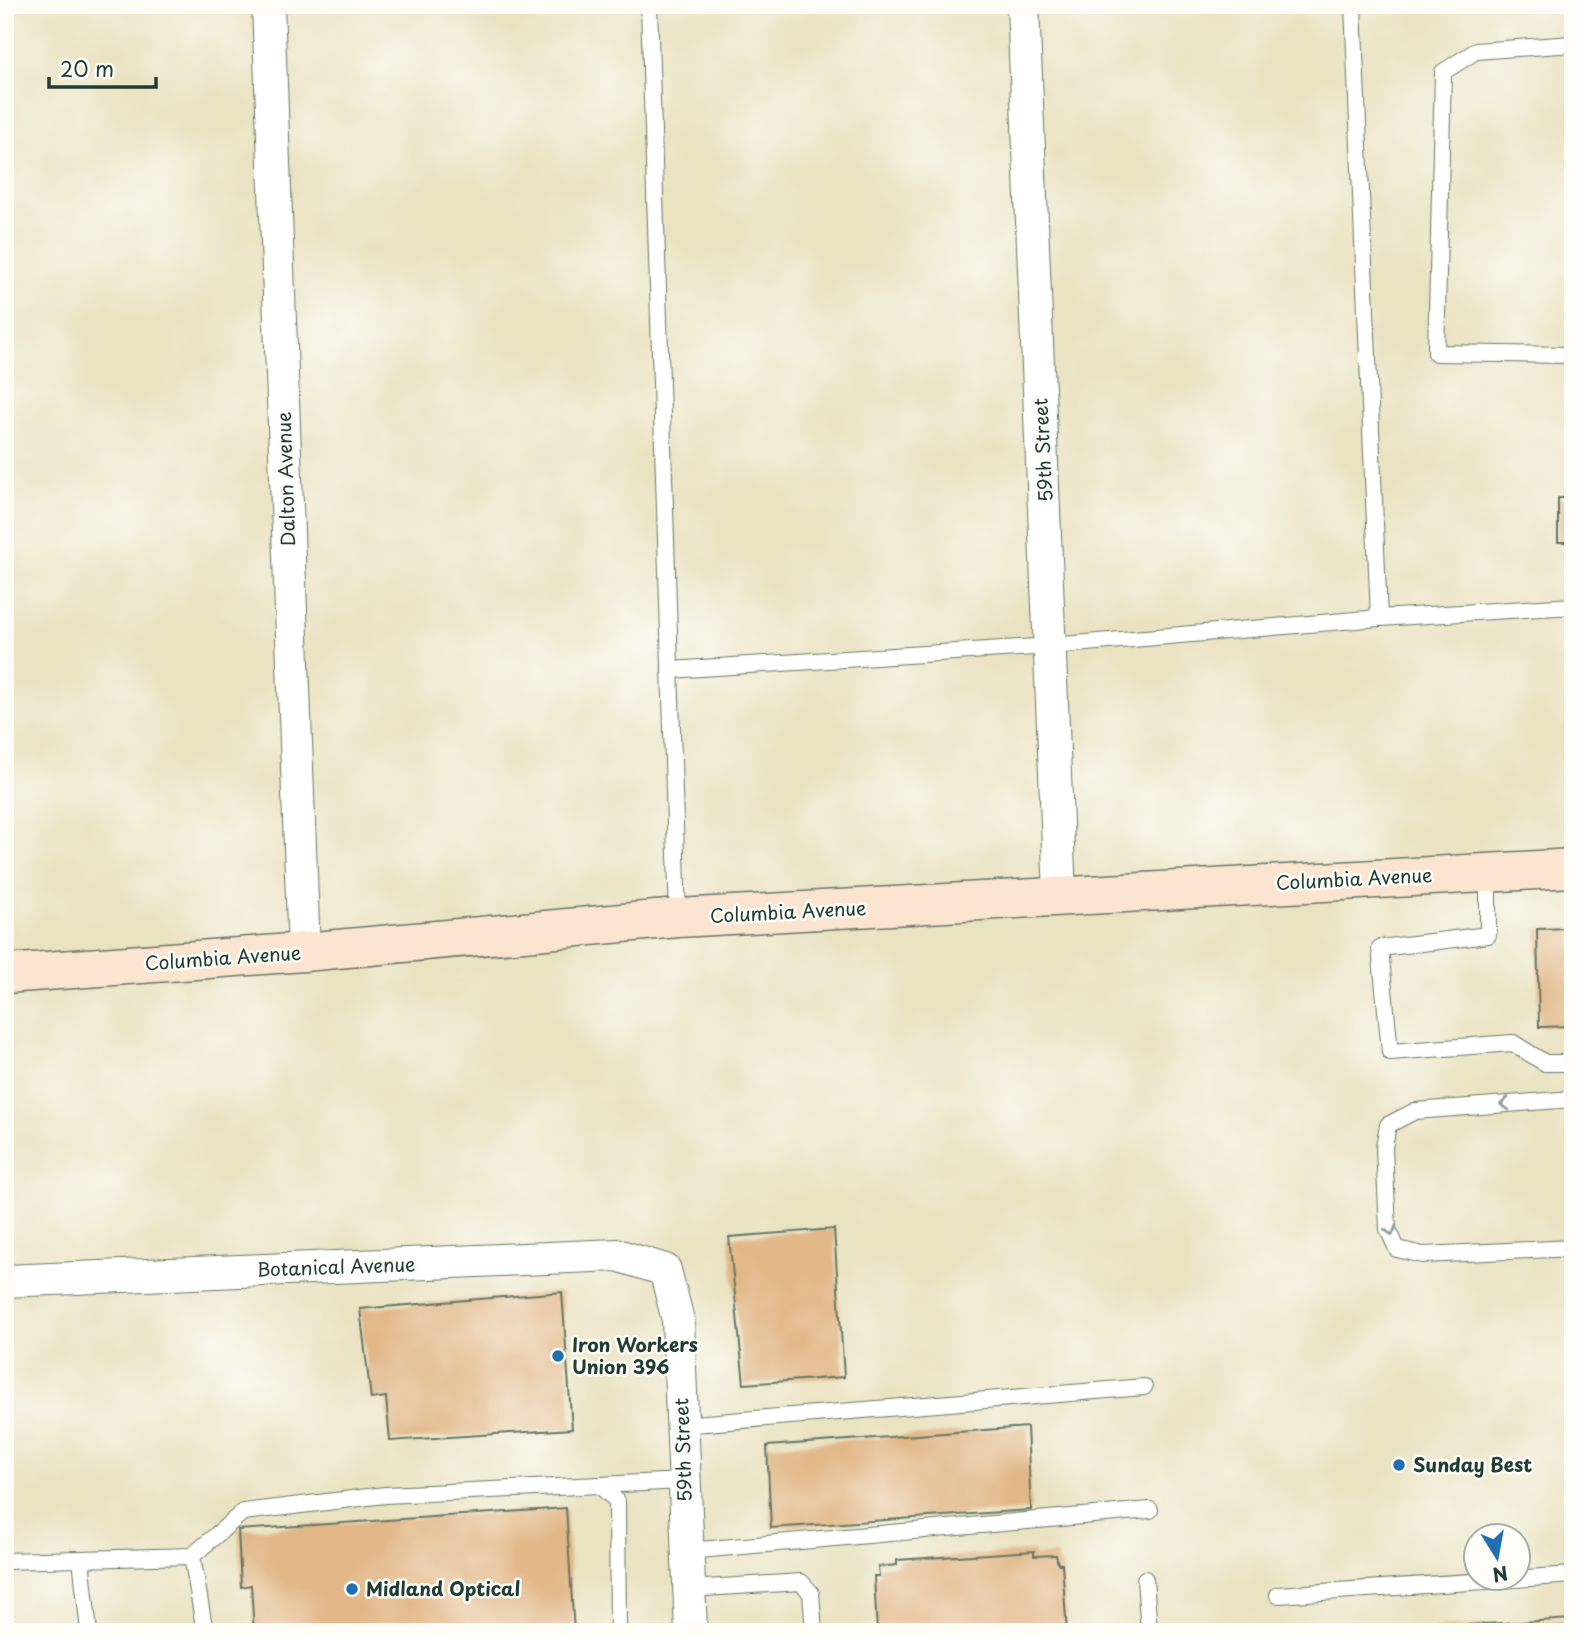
<svg xmlns="http://www.w3.org/2000/svg" width="1578" height="1637" font-family="'Playpen Sans',sans-serif">
	<style>
		.building { fill: #e2b888 }
		.lines { fill: none; stroke-linecap: round; stroke-linejoin: round }
		.lane-casing { stroke: #676; stroke-width: 18 }
		.street-casing { stroke: #676; stroke-width: 34 }
		.secondary-casing { stroke: #676; stroke-width: 41 }
		.lane { stroke: #fff; stroke-width: 16 }
		.street { stroke: #fff; stroke-width: 32 }
		.secondary { stroke: #fce5d0; stroke-width: 38 }
		.oneway { stroke: #8f9e9a }
		.poi-dot { fill: #1f6fb2; stroke: #fdfcf7; stroke-width: 2.5 }
		.labels { text-anchor: middle; stroke-width: 5; stroke-linejoin: round; paint-order: stroke }
		.street-label { font-size: 19px; fill: #1f3d34; stroke: #fdfcf7 }
		.poi-label { font-size: 19px; font-weight: bold; fill: #1f3d34; stroke: #fdfcf7; text-anchor: start }
	</style>
	<rect width="100%" height="100%" fill="#fdfcf7"/>
	<filter id="ink" filterUnits="userSpaceOnUse"><feTurbulence type="fractalNoise" baseFrequency=".0143" numOctaves="2"/><feDisplacementMap in="SourceGraphic" scale="14" xChannelSelector="R" yChannelSelector="G"/><feConvolveMatrix kernelMatrix="1 2 1 2 8 2 1 2 1" color-interpolation-filters="sRGB"/></filter>
	<filter id="wash" filterUnits="userSpaceOnUse"><feTurbulence type="fractalNoise" baseFrequency=".00686" numOctaves="4" result="noise"/><feDisplacementMap in="SourceGraphic" scale="28" xChannelSelector="R" yChannelSelector="G"/><feGaussianBlur stdDeviation="1.57" result="paint"/><feColorMatrix in="noise" values="0 0 0 0 0 0 0 0 0 0 0 0 0 0 0 0 0 1.4 0 .05"/><feComposite in="paint" operator="in"/></filter>
	<g filter="url(#wash)">
		<rect width="100%" height="100%" fill="#eae3c2"/>
		<g id="blocks">
			<g class="building">
				<rect x="1558" y="498" width="15" height="44"/>
				<polygon points="1573,928 1573,1026 1539,1027 1537,929"/>
				<polygon points="834,1229 844,1377 744,1384 729,1237"/>
				<polygon points="562,1292 572,1429 390,1441 386,1397 371,1399 360,1309"/>
				<polygon points="1027,1427 1031,1510 771,1528 767,1446"/>
				<polygon points="566,1508 574,1632 254,1632 251,1585 241,1587 238,1530"/>
				<polygon points="1034,1551 1034,1556 1056,1555 1058,1564 1062,1564 1067,1632 877,1632 874,1576 879,1576 878,1567 897,1565 897,1560"/>
				<polygon points="1573,1619 1573,1632 1433,1632 1433,1627"/>
			</g>
		</g>
	</g>
	<g filter="url(#ink)">
		<use href="#blocks" fill-opacity="0" stroke="#676" stroke-width="2"/>
		<g class="lines">
			<defs>
				<g id="lane">
					<polyline points="649,5 678,918"/>
					<polyline points="1353,5 1379,618"/>
					<polyline points="1573,44 1476,51 1443,72 1436,353 1573,355"/>
					<polyline points="670,670 1051,646 1379,618 1573,606"/>
					<polyline points="1488,872 1488,935 1380,948 1390,1052 1513,1043 1545,1063 1573,1063"/>
					<polyline points="1573,1099 1415,1111 1388,1125 1384,1148 1388,1229 1397,1249 1423,1255 1573,1248"/>
					<polyline points="682,1425 1144,1387"/>
					<polyline points="599,1485 685,1481"/>
					<polyline points="688,1551 1150,1510"/>
					<polyline points="192,1556 205,1632"/>
					<polyline points="81,1559 89,1632"/>
					<polyline points="5,1561 192,1556 243,1512 385,1495 599,1485 617,1501 618,1632"/>
					<polyline points="1145,1579 1149,1632"/>
					<polyline points="689,1589 801,1582 811,1593 814,1632"/>
					<polyline points="1278,1595 1573,1575"/>
				</g>
				<g id="street">
					<polyline points="268,5 304,952"/>
					<polyline points="1023,5 1060,895"/>
					<polyline points="5,1281 617,1255 665,1270 678,1320 691,1632"/>
				</g>
				<polyline id="secondary" points="5,974 304,952 678,918 1573,868"/>
			</defs>
			<use href="#lane" class="lane-casing"/>
			<use href="#street" class="street-casing"/>
			<use href="#secondary" class="secondary-casing"/>
			<use href="#lane" class="lane"/>
			<use href="#street" class="street"/>
			<use href="#secondary" class="secondary"/>
		</g>
		<defs><path id="oneway-chevron" d="M-2-3.5L2.5 0L-2 3.5" fill="none" stroke-width="1.6" stroke-linecap="round" stroke-linejoin="round" transform="scale(1.75)"/></defs>
		<g class="oneway">
			<use href="#oneway-chevron" transform="translate(1505 1104) rotate(176)"/>
			<use href="#oneway-chevron" transform="translate(1391 1231) rotate(74)"/>
		</g>
	</g>
	<g class="poi-dot">
		<circle cx="558" cy="1356" r="7"/>
		<circle cx="1399" cy="1465" r="7"/>
		<circle cx="352" cy="1589" r="7"/>
	</g>
	<g class="labels">
		<g class="street-label">
			<text transform="translate(1043 450) rotate(-93)" y="7">59th Street</text>
			<text transform="translate(286 479) rotate(-92)" y="7">Dalton Avenue</text>
			<text transform="translate(1354 879) rotate(-3)" y="7">Columbia Avenue</text>
			<text transform="translate(788 912) rotate(-3)" y="7">Columbia Avenue</text>
			<text transform="translate(223 958) rotate(-4)" y="7">Columbia Avenue</text>
			<text transform="translate(336 1267) rotate(-2)" y="7">Botanical Avenue</text>
			<text transform="translate(683 1450) rotate(-92)" y="7">59th Street</text>
		</g>
		<g class="poi-label">
			<text x="572" y="1352">Iron Workers<tspan x="572" dy="22">Union 396</tspan></text>
			<text x="1413" y="1472">Sunday Best</text>
			<text x="366" y="1596">Midland Optical</text>
		</g>
	</g>
	<rect width="1578" height="1637" fill="none" stroke="#fdfcf7" stroke-width="28"/>
	<g transform="translate(1497 1557) rotate(169)"><circle r="33" fill="#fdfcf7" stroke="#a4b0a9" stroke-width="2"/>
	<path d="M0-5L12 26L0 18L-12 26Z" fill="#1f6fb2"/>
	<text y="-10" font-size="19" font-weight="bold" text-anchor="middle" fill="#1f3d34">N</text>
	</g>
	<path d="M49 77v10h107v-10" fill="none" stroke="#1f3d34" stroke-width="3.5"/>
	<text x="60" y="77" font-size="21" fill="#1f3d34" stroke="#fdfcf7" stroke-width="5" paint-order="stroke">20 m</text>
</svg>
